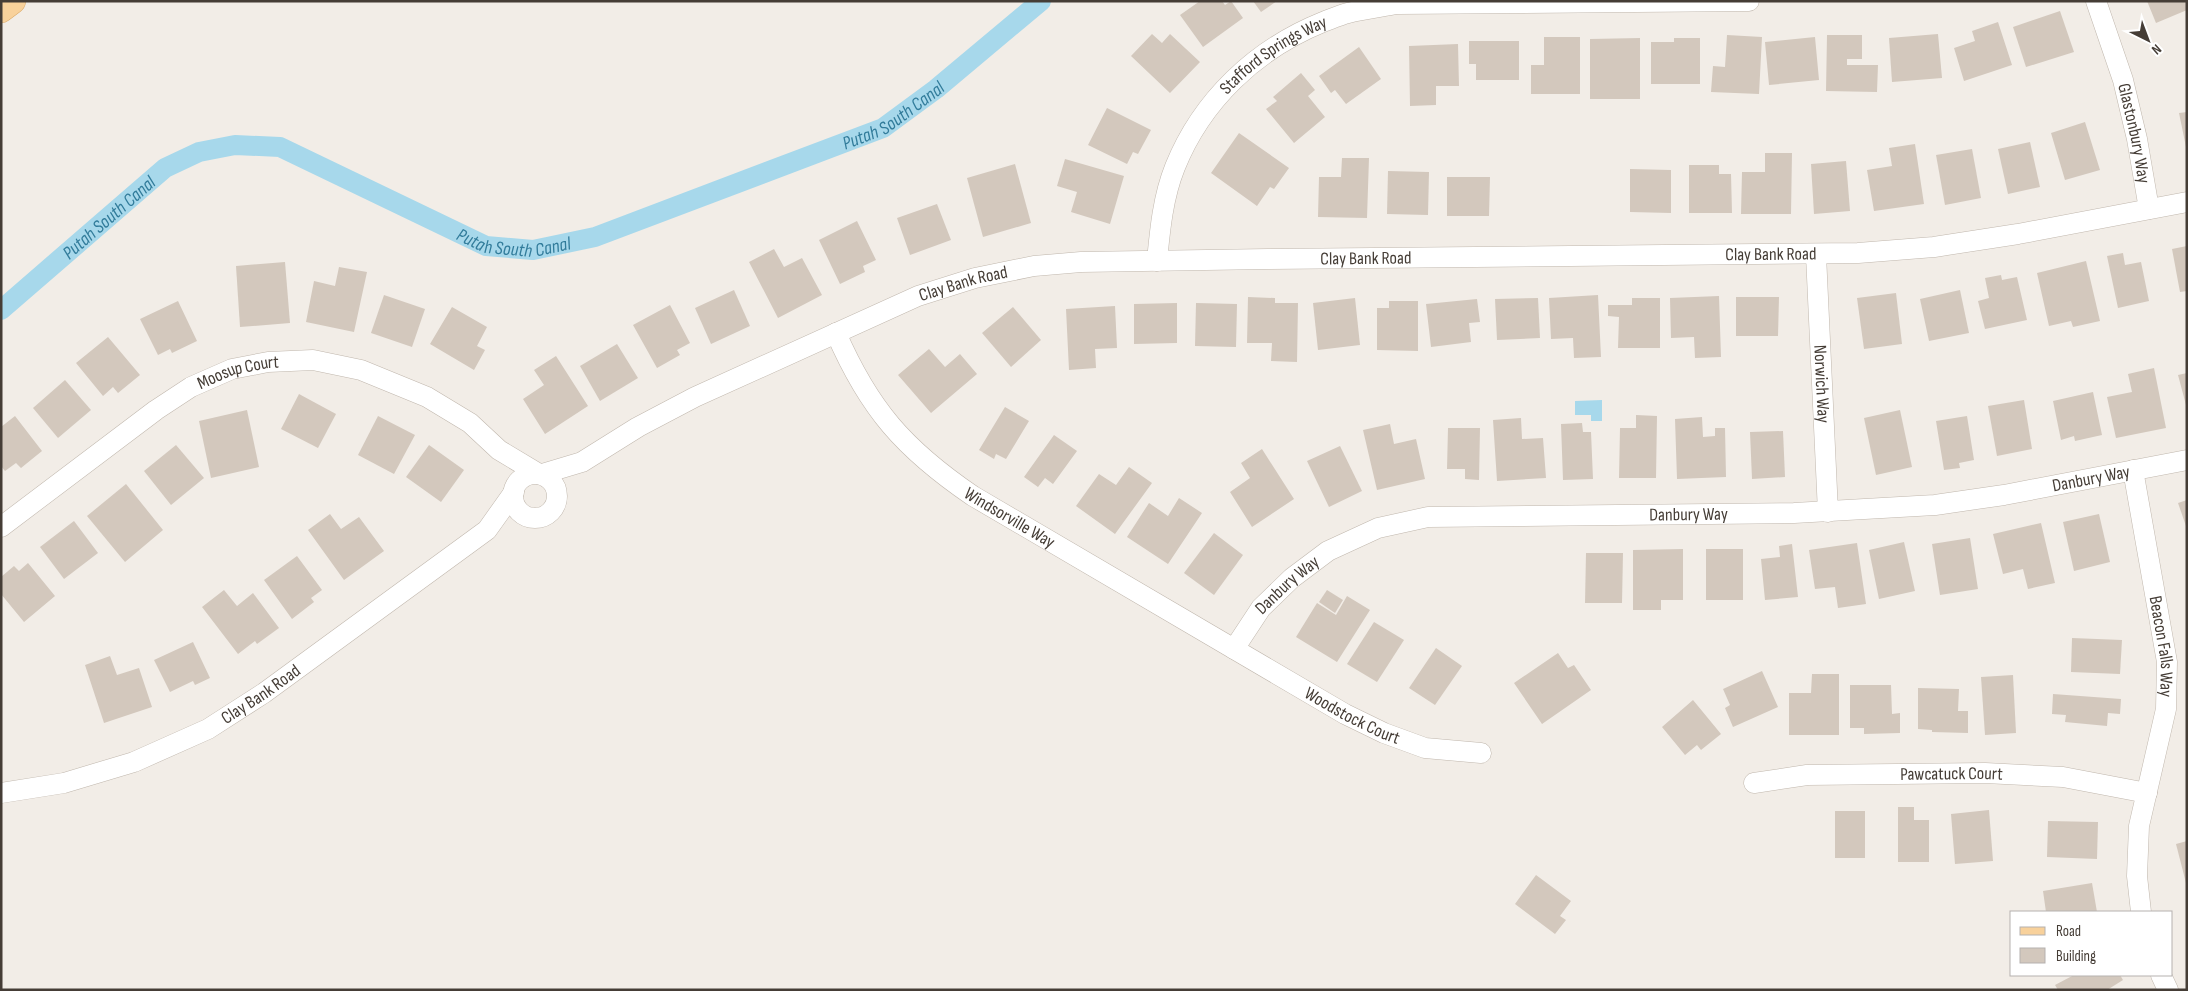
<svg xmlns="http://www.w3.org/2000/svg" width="2188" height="991" font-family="'Sofia Sans Condensed',sans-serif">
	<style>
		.water { fill: #a7d8eb }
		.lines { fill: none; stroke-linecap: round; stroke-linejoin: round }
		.canal { stroke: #a7d8eb; stroke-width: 20 }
		.building { fill: #d3c8bd }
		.minor-casing { stroke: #c0b7ad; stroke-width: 21 }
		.major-casing { stroke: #dcab6b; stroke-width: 26 }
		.minor { stroke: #fff; stroke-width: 20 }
		.major { stroke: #f8d19b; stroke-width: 25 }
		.labels { text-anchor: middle; stroke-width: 4; stroke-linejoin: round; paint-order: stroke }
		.street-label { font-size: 18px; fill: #453d36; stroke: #fff }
		.water-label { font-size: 19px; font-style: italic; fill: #327c9b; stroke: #fff }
	</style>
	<rect width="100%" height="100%" fill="#f2ede7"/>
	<polygon class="water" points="1602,400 1602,421 1591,421 1591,415 1575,415 1575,401"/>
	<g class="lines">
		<path class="canal" id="s1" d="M1 310 165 168 199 152 235 145 280 147 486 246 533 250 595 237 883 128 936 89 1041 1"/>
	</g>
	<g class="building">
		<polygon points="1200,1 1222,1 1225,5 1231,1 1243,18 1203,47 1180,15"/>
		<polygon points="1253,1 1277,1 1261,12"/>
		<polygon points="2147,1 2187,1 2187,10 2156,23"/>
		<polygon points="2060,11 2074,52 2026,67 2013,27"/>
		<polygon points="1998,22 2012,65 1964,81 1954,48 1975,41 1972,31"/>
		<polygon points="1152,34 1162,43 1170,34 1200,62 1170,93 1131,56"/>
		<polygon points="1938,34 1942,78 1892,82 1889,38"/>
		<polygon points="1727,35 1762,37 1759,94 1711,92 1713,66 1725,67"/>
		<polygon points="1827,35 1862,35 1862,59 1847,59 1847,65 1878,65 1877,92 1826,91"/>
		<polygon points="1544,37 1580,37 1580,94 1531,94 1531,65 1544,65"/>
		<polygon points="1815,37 1819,80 1769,85 1765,42"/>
		<polygon points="1640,38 1640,99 1590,99 1590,39"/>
		<polygon points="1674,38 1700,38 1700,84 1651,84 1651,42 1674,42"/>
		<polygon points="1469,41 1519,41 1519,80 1476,80 1476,64 1469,64"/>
		<polygon points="1458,44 1459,86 1436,86 1436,105 1410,106 1409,46"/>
		<polygon points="1359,47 1381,79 1346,104 1335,90 1331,93 1319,76"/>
		<polygon points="1301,73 1315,90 1308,96 1325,117 1294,143 1266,109 1277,101 1273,97"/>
		<polygon points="1107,108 1151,130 1138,154 1133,152 1127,164 1088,145"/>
		<polygon points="2187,112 2187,146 2186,147 2179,113"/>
		<polygon points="2085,122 2100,170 2065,180 2051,133"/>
		<polygon points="1239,133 1289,168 1274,189 1270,187 1257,206 1211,173"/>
		<polygon points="2030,142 2040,187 2008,194 1998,149"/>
		<polygon points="1915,144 1924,204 1874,211 1867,170 1892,166 1889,148"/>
		<polygon points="1972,149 1981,198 1945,205 1936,155"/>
		<polygon points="1765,153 1792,153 1791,214 1741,214 1742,172 1765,172"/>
		<polygon points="1342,158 1369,158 1367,218 1318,217 1319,177 1341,177"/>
		<polygon points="1065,159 1124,176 1110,224 1071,212 1077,192 1057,186"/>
		<polygon points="1846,161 1850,211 1814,214 1811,164"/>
		<polygon points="1015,164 1031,223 983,237 967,178"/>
		<polygon points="1689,165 1719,165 1719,174 1731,174 1732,213 1689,213"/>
		<polygon points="1630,169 1671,170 1671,213 1630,212"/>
		<polygon points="1388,171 1429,172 1428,215 1387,214"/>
		<polygon points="1447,177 1490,177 1489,216 1447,216"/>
		<polygon points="937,204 951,240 910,255 897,218"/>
		<polygon points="857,221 876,260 863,266 865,272 840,284 819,240"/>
		<polygon points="2187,246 2187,291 2180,292 2172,249"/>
		<polygon points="774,249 784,267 802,258 822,295 778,318 749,262"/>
		<polygon points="2123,253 2125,265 2141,262 2149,301 2118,308 2107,256"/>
		<polygon points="2086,261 2100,321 2073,327 2071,321 2049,326 2037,273"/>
		<polygon points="285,262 290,323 240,327 236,266"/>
		<polygon points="339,267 367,272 354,332 306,322 314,281 335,286"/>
		<polygon points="2001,275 2002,280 2017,277 2027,320 1985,329 1978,301 1989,298 1985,278"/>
		<polygon points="734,290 750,326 711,344 695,308"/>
		<polygon points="1960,290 1969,333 1929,341 1920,299"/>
		<polygon points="1896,293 1902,344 1864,349 1857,298"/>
		<polygon points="384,295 425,309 412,347 371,333"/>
		<polygon points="1598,295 1601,357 1574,358 1573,338 1551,339 1549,298"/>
		<polygon points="1719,296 1721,357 1695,358 1694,337 1671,338 1670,298"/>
		<polygon points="1248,297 1275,298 1275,303 1298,303 1297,362 1271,361 1272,343 1247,343"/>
		<polygon points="1736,297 1779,297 1778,336 1736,336"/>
		<polygon points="1355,298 1360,345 1318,350 1313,303"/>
		<polygon points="1538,298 1540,338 1497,340 1495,299"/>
		<polygon points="1632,298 1660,298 1660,348 1618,348 1619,317 1608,316 1608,305 1632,305"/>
		<polygon points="1477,299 1480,322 1469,323 1471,342 1431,347 1426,304"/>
		<polygon points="178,301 197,341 172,353 170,349 158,355 140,319"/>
		<polygon points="1389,301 1418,301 1418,351 1377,350 1377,308 1389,308"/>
		<polygon points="1177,303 1177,343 1134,344 1134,304"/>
		<polygon points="1196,303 1237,304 1236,347 1195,346"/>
		<polygon points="670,305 690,343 677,350 680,355 657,368 633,325"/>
		<polygon points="1115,306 1117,348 1095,349 1096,368 1069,370 1066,309"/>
		<polygon points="452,307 487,327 477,346 485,350 474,370 430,344"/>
		<polygon points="1013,307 1041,340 1011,367 982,333"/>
		<polygon points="108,337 140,375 118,393 113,387 103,396 76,363"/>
		<polygon points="617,344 638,378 600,401 580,366"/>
		<polygon points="929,349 945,367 960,354 977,374 931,413 898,375"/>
		<polygon points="556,356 588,406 545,434 523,399 544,385 534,370"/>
		<polygon points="2154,368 2166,428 2116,438 2107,397 2132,392 2128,374"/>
		<polygon points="2187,373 2187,405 2186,405 2178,375"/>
		<polygon points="65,380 91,410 58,438 33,408"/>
		<polygon points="2093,392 2102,435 2075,441 2074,436 2061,440 2053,401"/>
		<polygon points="299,394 336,414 318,448 281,429"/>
		<polygon points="2024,400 2032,449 1997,456 1988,406"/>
		<polygon points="1005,407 1029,421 1006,459 996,454 994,459 979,450"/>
		<polygon points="247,410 259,467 211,478 199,421"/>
		<polygon points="1900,410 1912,467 1876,475 1864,418"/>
		<polygon points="1636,415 1657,416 1656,478 1619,478 1620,428 1636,428"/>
		<polygon points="15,416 42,451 21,468 16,463 5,471 1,466 1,427"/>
		<polygon points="378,416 415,435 394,474 358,455"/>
		<polygon points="1967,416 1974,460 1959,463 1960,468 1944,470 1936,421"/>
		<polygon points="1702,417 1703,437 1715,436 1715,428 1725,428 1726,477 1677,479 1675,419"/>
		<polygon points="1521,418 1522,439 1543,438 1546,478 1497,481 1493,420"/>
		<polygon points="1582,423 1583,432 1591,432 1593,479 1563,480 1561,424"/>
		<polygon points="1390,424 1394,444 1416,439 1425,479 1377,490 1363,430"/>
		<polygon points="1448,428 1480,428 1479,480 1465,479 1465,469 1447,469"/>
		<polygon points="1783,431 1785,477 1752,479 1750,432"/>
		<polygon points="1054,435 1077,451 1053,484 1045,478 1038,487 1024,477"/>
		<polygon points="176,445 204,478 171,505 144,471"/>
		<polygon points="429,445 464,470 441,502 406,477"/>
		<polygon points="1340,446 1362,491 1329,507 1307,461"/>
		<polygon points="1262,449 1294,499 1252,527 1230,492 1250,478 1241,463"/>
		<polygon points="1129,467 1152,483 1115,534 1076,506 1099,474 1116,485"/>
		<polygon points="126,484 163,530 125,562 87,516"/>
		<polygon points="1179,498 1202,513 1168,564 1127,537 1149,503 1168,516"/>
		<polygon points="2187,500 2187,526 2186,526 2178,503"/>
		<polygon points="330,514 341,529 359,517 384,551 344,580 308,530"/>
		<polygon points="2099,514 2110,562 2074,571 2063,522"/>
		<polygon points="74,521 98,553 64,579 40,547"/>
		<polygon points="2041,523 2055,583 2028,589 2023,569 2003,574 1993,534"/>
		<polygon points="1214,533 1243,555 1214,595 1184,573"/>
		<polygon points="1970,538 1978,589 1940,595 1932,544"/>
		<polygon points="1904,542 1915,591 1879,599 1869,550"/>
		<polygon points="1857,543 1866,604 1838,608 1835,587 1815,589 1809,550"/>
		<polygon points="1792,544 1798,597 1765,600 1761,559 1780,557 1779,546"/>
		<polygon points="1683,549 1683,600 1661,600 1661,610 1633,610 1633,550"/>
		<rect x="1706" y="549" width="37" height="51"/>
		<polygon points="1586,553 1623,553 1622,603 1585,603"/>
		<polygon points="297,556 322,590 311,598 314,602 292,619 264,580"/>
		<polygon points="28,563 55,596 24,622 1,594 1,577 14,566 19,571"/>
		<polygon points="224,590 237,606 253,593 279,628 257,644 255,641 238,654 202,607"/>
		<polygon points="1327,590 1343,600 1335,613 1319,602"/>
		<polygon points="1347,596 1370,610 1337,662 1296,637 1317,603 1336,615"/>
		<polygon points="1374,622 1404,640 1377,682 1347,664"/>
		<polygon points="2072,638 2122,640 2120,674 2071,672"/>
		<polygon points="193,642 210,678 195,685 193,681 170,692 154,660"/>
		<polygon points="1436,648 1462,666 1435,705 1409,688"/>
		<polygon points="1558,653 1568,668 1574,665 1591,690 1542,724 1514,683"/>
		<polygon points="110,656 117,675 139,668 152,707 104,723 85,665"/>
		<polygon points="1762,671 1778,707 1733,727 1725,708 1730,705 1723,689"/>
		<polygon points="1812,674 1839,674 1839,735 1789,735 1789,693 1811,693"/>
		<polygon points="2013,675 2016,733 1985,735 1981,677"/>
		<polygon points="1850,685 1891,685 1892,714 1900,713 1900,733 1864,734 1864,728 1850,728"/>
		<polygon points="1918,688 1959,689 1958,711 1968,711 1968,733 1932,732 1932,730 1918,729"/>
		<polygon points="2053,694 2121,699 2120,714 2108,713 2107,726 2065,722 2066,715 2052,714"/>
		<polygon points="1693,700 1721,734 1701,750 1697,745 1685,755 1662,727"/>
		<polygon points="1898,807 1914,807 1914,820 1929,820 1929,862 1898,862"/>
		<polygon points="1989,810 1993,861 1955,864 1951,814"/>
		<rect x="1835" y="811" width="30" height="47"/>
		<polygon points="2048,821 2098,822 2097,859 2047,857"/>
		<polygon points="2187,841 2187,883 2186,883 2176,844"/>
		<polygon points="1536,875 1571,901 1560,916 1566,920 1555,934 1515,904"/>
		<polygon points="2092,883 2097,912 2046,912 2043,891"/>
		<polygon points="2074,975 2120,975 2123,980 2107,990 2058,990 2055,985"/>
	</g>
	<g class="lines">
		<defs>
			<g id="minor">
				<path id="s2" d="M2096 1 2123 80 2137 139 2149 209"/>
				<path id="s3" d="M1816 255 1828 512"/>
				<path id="s4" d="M1157 261C1160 229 1163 197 1175 167 1202 100 1256 49 1323 22 1331 19 1340 15 1348 13 1364 9 1381 7 1397 4L1749 1"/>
				<path id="s5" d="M836 333C869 409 904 449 973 496L1345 714 1384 733 1425 748 1481 753"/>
				<path id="s6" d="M2133 470 2167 662 2166 709 2139 826 2137 876 2141 912"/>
				<circle cx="535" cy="496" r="22"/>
				<path id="s7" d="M542 474 582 462 638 427 695 397 918 296 975 278 1034 266 1081 262 1268 259 1858 253 1934 247 2018 234 2187 202"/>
				<path id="s8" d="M1 527 156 410 191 387 232 369 268 362 313 360 361 370 427 397 470 423 499 450 539 474"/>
				<path id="s9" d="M1234 649 1261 608 1292 578 1328 551 1378 528 1428 517 1794 513 1935 505 2004 495 2187 460"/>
				<path id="s10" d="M1754 783 1807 775 1985 773 2063 777 2147 793"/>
				<path id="s11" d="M1 793 64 783 134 762 208 729 264 693 487 530 514 492"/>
				<polyline points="2161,975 2168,990"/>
			</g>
			<polyline id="major" points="1,10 13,1"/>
		</defs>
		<use href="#minor" class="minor-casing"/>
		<use href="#major" class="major-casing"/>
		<use href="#minor" class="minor"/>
		<use href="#major" class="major"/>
	</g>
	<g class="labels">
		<g class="street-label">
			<text dy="6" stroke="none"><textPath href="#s4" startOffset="249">Stafford Springs Way</textPath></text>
			<text dy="6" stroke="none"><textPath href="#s2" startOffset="138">Glastonbury Way</textPath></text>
			<text dy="6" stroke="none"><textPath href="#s7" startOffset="1274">Clay Bank Road</textPath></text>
			<text dy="6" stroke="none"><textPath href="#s7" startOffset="869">Clay Bank Road</textPath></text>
			<text dy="6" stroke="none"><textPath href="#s7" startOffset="464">Clay Bank Road</textPath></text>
			<text dy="6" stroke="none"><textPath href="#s8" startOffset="286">Moosup Court</textPath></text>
			<text dy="6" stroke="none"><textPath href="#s3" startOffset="129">Norwich Way</textPath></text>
			<text dy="6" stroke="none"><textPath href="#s9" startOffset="909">Danbury Way</textPath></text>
			<text dy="6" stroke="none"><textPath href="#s9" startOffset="504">Danbury Way</textPath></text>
			<text dy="6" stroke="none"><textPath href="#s5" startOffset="259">Windsorville Way</textPath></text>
			<text dy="6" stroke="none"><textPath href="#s9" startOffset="84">Danbury Way</textPath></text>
			<text dy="6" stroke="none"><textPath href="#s6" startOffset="179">Beacon Falls Way</textPath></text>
			<text dy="6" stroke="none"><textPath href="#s11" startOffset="281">Clay Bank Road</textPath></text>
			<text dy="6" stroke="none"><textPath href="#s5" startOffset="655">Woodstock Court</textPath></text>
			<text dy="6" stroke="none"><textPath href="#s10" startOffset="198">Pawcatuck Court</textPath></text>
		</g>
		<g class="water-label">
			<text dy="7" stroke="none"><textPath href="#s1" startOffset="998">Putah South Canal</textPath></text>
			<text dy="7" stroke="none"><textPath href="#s1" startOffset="142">Putah South Canal</textPath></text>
			<text dy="7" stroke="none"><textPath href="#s1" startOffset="592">Putah South Canal</textPath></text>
		</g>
	</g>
	<rect width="2188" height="991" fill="none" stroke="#453d36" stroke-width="5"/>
	<rect x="2010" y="911" width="162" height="65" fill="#ffffff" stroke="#b5b1af"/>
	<rect x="2020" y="927" width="25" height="8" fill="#f8d19b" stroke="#b5b1af"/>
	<text x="2056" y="936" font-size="15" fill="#453d36">Road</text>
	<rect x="2020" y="948" width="25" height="15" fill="#d3c8bd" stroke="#b5b1af"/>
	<text x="2056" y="961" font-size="15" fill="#453d36">Building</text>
	<g transform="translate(2148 40) rotate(138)" stroke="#ffffff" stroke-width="4" paint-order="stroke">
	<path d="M0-4L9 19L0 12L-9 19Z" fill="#453d36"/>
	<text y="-8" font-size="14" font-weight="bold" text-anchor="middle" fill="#453d36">N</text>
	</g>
</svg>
